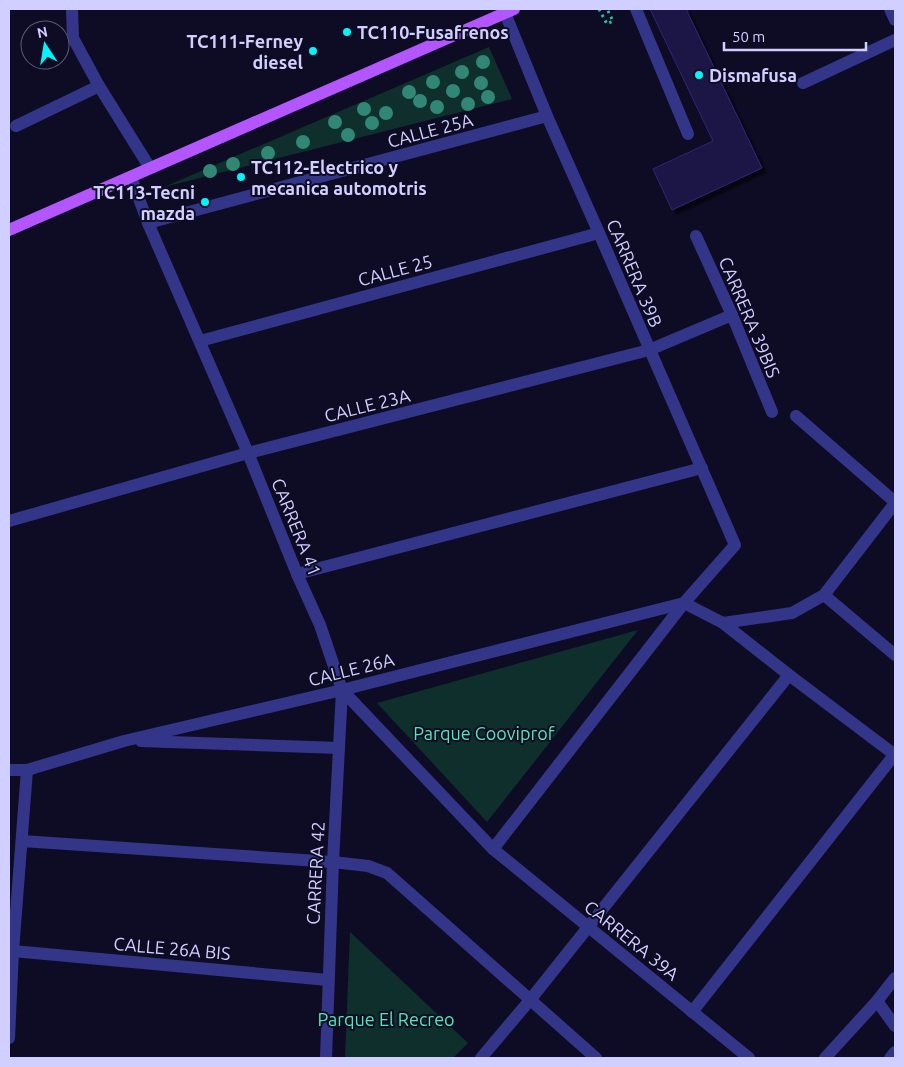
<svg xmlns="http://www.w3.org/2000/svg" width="904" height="1067" font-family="Ubuntu,sans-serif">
<defs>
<filter id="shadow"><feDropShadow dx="4.5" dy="4.5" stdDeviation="1" flood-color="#0009"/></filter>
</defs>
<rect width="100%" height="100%" fill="#0e0c24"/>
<!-- green -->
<g fill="#0e2f2b">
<polygon points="489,47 512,99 164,187"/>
<polygon points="638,630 487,822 377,703"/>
<polygon points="350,932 468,1043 453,1058 345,1058"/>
</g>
<!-- building -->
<polygon fill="#1c1647" stroke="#2f2675" filter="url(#shadow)" points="650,9 686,9 762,168 672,210 653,169 713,141"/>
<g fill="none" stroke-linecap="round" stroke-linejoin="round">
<!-- path -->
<polyline stroke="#23bfaa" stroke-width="3" stroke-dasharray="2.5 4" stroke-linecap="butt" points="599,9 607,24 613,21 607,9"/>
<!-- minor -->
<g stroke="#333688" stroke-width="12">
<polyline points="72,9 73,38 99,86 150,168"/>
<polyline points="636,9 688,134"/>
<polyline points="890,9 895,20"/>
<polyline points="803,83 895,40"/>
<polyline points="16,126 99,86"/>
<polyline points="131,177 148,223 248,453 297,574 320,625 342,690 493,849 749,1058"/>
<polyline points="148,223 547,116"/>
<polyline points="696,236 732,315 772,412"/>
<polyline points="200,341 599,233"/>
<polyline points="796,416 895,502"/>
<polyline points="9,521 248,453 649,350 732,315"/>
<polyline points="297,574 702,468"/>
<polyline points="824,595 895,655"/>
<polyline points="723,623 792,613 824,595 895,503"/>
<polyline points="141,741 339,748"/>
<polyline points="9,770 27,770 124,741 342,690 684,603 723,623 789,675 895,755"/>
<polyline points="22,841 333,862 368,866 387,873 596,1058"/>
<polyline points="493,849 684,603 735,545 599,233 547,116 505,13"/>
<polyline points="13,951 328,980"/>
<polyline points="877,1001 895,1026"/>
<polyline points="692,1012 895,754"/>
<polyline points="9,1038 13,951 27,770"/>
<polyline points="326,1058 333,862 342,690"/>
<polyline points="481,1058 530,1000 789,675"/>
<polyline points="825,1058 877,1001 895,978"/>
<polyline points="890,1058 895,1052"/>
</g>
<!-- major -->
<polyline stroke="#b356ff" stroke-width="12" points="9,230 514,9"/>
</g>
<!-- trees -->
<g fill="#328675">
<circle cx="483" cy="62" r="7"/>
<circle cx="462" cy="72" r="7"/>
<circle cx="433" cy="82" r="7"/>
<circle cx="481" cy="83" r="7"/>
<circle cx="453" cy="91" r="7"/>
<circle cx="409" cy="92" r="7"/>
<circle cx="488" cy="97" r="7"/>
<circle cx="420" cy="101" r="7"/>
<circle cx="468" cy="104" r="7"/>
<circle cx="437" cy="107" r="7"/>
<circle cx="364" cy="109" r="7"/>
<circle cx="386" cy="113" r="7"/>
<circle cx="335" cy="122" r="7"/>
<circle cx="372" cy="123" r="7"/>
<circle cx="348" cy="135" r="7"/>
<circle cx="303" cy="142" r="7"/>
<circle cx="268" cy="153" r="7"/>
<circle cx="233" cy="164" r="7"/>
<circle cx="210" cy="171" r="7"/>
</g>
<!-- markers -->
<g fill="#00f5fa" stroke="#0e0c24" stroke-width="2">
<circle cx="347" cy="32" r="5"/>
<circle cx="313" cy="51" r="5"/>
<circle cx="699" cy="75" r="5"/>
<circle cx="241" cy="177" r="5"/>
<circle cx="205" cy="202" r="5"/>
</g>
<g text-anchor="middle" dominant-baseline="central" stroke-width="4" stroke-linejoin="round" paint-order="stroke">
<!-- poi labels -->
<g font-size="18" font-weight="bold" fill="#d1cfff" stroke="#0e0c24" text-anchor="start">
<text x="357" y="32">TC110-Fusafrenos</text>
<text x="303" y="41" text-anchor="end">TC111-Ferney<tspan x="303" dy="21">diesel</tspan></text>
<text x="709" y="75">Dismafusa</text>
<text x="251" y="167">TC112-Electrico y<tspan x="251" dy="21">mecanica automotris</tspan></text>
<text x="195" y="192" text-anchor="end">TC113-Tecni<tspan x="195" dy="21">mazda</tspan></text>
</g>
<!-- street labels -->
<g font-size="18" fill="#d1cfff" stroke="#0e0c24">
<text transform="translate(430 130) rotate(-15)">CALLE 25A</text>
<text transform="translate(395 270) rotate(-15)">CALLE 25</text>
<text transform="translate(635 273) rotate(67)">CARRERA 39B</text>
<text transform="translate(750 317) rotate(67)">CARRERA 39BIS</text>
<text transform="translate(367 405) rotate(-14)">CALLE 23A</text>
<text transform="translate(297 527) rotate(68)">CARRERA 41</text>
<text transform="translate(351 669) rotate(-14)">CALLE 26A</text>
<text transform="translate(315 873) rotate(-87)">CARRERA 42</text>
<text transform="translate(632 940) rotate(39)">CARRERA 39A</text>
<text transform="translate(172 948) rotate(5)">CALLE 26A BIS</text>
</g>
<!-- park labels -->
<g font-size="18" fill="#50eab7" stroke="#0e0c24">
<text x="484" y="733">Parque Cooviprof</text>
<text x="386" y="1019">Parque El Recreo</text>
</g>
</g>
<!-- border -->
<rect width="904" height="1067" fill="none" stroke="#d1cfff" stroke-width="20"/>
<!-- north arrow -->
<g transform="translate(45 45) rotate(348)"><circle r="24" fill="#0e0c24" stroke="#5c5a7c"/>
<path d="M0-4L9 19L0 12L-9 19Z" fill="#00f5fa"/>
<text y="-8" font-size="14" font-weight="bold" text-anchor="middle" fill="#d1cfff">N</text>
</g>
<!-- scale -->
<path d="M724 42v8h142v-8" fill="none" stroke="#d1cfff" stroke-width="2.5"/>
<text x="732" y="42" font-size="15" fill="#d1cfff" stroke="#0e0c24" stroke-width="4" paint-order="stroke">50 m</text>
</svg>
